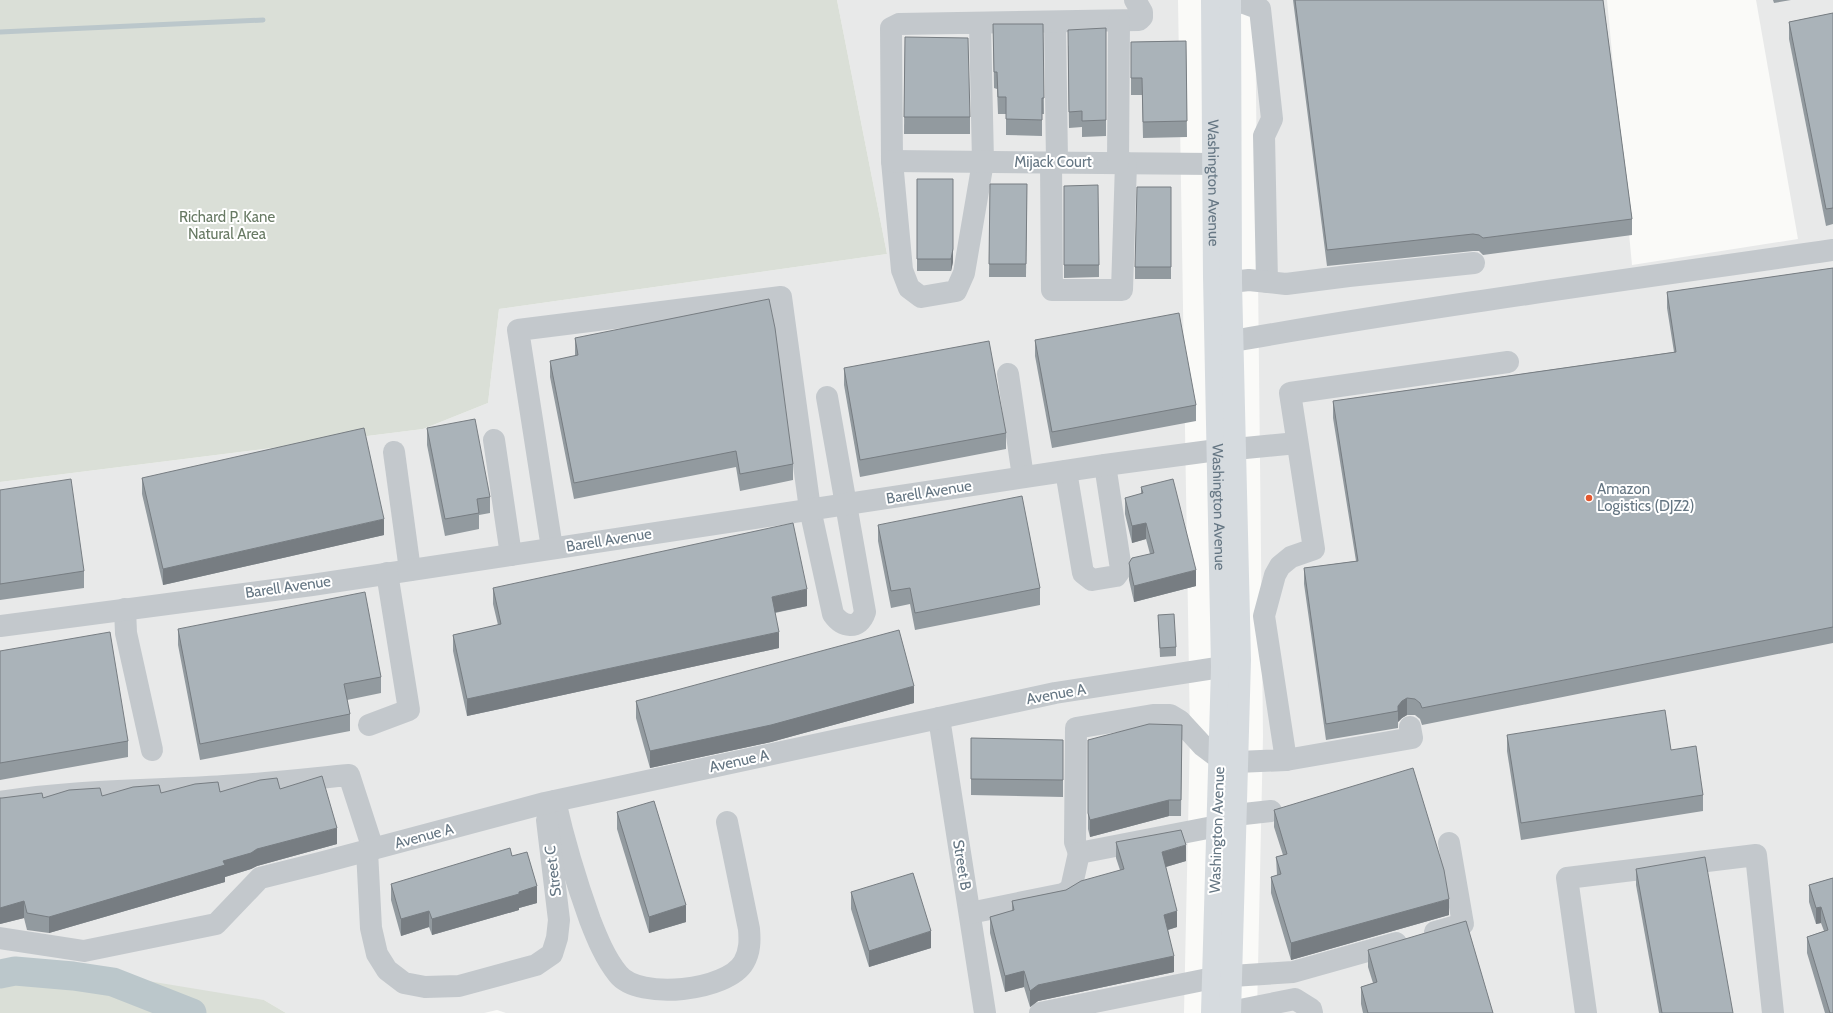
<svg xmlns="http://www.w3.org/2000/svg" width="1833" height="1013" font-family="Cabin,sans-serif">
<rect width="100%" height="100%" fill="#fafaf8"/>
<!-- built -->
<g fill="#e8e9e9">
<polygon points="837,0 1178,0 1190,735 1184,1013 506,1013 497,1010 484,1013 286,1013 264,1000 0,980 0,482 423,429 488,403 499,309 887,254"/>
<polygon points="1255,0 1607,0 1632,265 1798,239 1756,0 1833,0 1833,1013 1257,1013 1263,736"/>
</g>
<!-- green -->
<g fill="#dadfd7">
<polygon points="0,0 837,0 887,254 499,309 488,403 423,429 0,482"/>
<polygon points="81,970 264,1000 286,1013 0,1013 0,974 15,971 47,974"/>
</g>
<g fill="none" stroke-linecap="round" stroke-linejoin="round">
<!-- stream -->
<polyline stroke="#bbc7cb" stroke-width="5" points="0,32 263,20"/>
<!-- river -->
<polyline stroke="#bbc7cb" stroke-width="29" points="0,974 15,971 73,976 113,982 192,1013"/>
<!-- minor -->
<g stroke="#c3c8cc" stroke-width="22">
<polyline points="1230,2 1244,3 1260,9 1272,119 1264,136 1267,282"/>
<polyline points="1055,22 1057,162"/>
<path d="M980,23L983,162L964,273L956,291L921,297L909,288L902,270L892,161L891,28L899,24C979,23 1059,22 1139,20L1142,17V12L1135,0"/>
<polyline points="892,161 1214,164"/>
<polyline points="1051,162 1052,290 1122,290 1126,163"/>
<polyline points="1118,163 1119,21"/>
<polyline points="1231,282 1249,280 1286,284 1349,276 1474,263"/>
<path d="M1233,341C1432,306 1633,279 1833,250"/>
<polyline points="1008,374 1023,477"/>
<polyline points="494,440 511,555"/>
<polyline points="1235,449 1297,443"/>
<polyline points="394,452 410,570"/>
<polyline points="1066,471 1083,573 1092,580 1116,576 1121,569 1105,465"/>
<path d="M552,548L518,330L781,297L810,509L833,614C842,627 859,631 865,612L827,397"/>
<polyline points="125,609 126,633 152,750"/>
<polyline points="0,626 312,585 1105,465 1217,450"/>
<polyline points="939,718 985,1013"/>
<polyline points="369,725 409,710 387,573"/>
<polyline points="1286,760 1412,738 1410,727"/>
<polyline points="1237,762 1286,760 1264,616 1275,575 1280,566 1291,557 1314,549 1290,393 1508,362"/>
<path d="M555,801C564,841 576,881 590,920C597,938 605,958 618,974C639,1001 728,991 744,962C750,951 750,941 749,929L727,822"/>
<path d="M0,802C74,790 149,791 224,786C266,784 307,779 349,775L373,849"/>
<polyline points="1235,815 1271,811"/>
<polyline points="1218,826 1079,853 1075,842 1076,728 1153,715 1170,715 1180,721 1203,746 1219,758"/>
<polyline points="367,851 371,928 377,954 387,970 404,983 425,987 459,986 536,965 552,954 557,938 559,920 547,820"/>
<polyline points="970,913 1063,894 1071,889 1079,853"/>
<polyline points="1435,932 1463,924 1449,843"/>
<polyline points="0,938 84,951 216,924 260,878 320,863 545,803 1055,693 1222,667"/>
<polyline points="1232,976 1293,972 1396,943"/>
<polyline points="1230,1012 1295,999 1311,1009 1312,1013"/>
<polyline points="1040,1013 1213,978"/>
<polyline points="1586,1013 1567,878 1756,855 1773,1013"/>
</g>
<!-- major -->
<g stroke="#d6dbdf" stroke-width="22">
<path id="s1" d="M1212,0L1214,277L1222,667L1212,1013"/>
<polyline points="1230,0 1231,282 1240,660 1230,1013"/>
</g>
</g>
<!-- wall -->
<g fill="#929a9f">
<polygon points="1293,0 1603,0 1632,219 1632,235 1483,255 1479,251 1473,251 1327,266"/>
<polygon points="1773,0 1791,0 1774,3"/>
<polygon points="1833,13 1833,224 1826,226 1789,39 1789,22"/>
<polygon points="993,24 1043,24 1044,114 1042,114 1042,136 1006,135 1006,114 998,114 997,89 994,88"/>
<polygon points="1106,28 1106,136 1082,137 1082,127 1069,128 1068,46"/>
<polygon points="905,37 970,117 970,134 904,134"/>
<polygon points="1186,41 1187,137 1143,138 1142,95 1131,95 1131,42"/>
<polygon points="917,179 953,262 951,271 917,271"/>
<polygon points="990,184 1027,184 1026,277 989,277"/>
<polygon points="1064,186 1099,265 1099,277 1064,278"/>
<polygon points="1171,187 1171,279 1135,279 1135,267"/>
<polygon points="1833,268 1833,643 1422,725 1420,719 1415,715 1407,715 1402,718 1398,722 1398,728 1326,740 1304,584 1304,568 1356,561 1333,418 1333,401 1674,352 1667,308 1667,292"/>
<polygon points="575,338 793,464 793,480 740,491 736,467 574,499 550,377 550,361 575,356"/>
<polygon points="1035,340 1196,405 1196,421 1052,448 1035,356"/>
<polygon points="844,368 1006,433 1006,449 860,477 844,385"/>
<polygon points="427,428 490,497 490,513 479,515 479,529 445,536 427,445"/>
<polygon points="142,478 384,535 163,585 142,494"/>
<polygon points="1141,487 1196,586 1134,602 1129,580 1129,563 1150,554 1146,539 1132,543 1125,514 1125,498 1141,494"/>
<polygon points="0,490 84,571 84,588 0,600"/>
<polygon points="878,525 1040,588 1040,605 915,630 910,604 891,608 878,541"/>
<polygon points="493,588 807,606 775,613 779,648 467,716 453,651 453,635 498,625 493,604"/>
<polygon points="1158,615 1176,647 1176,656 1160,657"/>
<polygon points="178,629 381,677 381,693 347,700 350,714 350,731 200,760 178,645"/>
<polygon points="0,651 128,741 128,757 0,780"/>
<polygon points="636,701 914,703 771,742 650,768 636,718"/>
<polygon points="1182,725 1181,816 1169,816 1090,837 1088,829 1088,740"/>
<polygon points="1507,735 1671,750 1703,795 1703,811 1521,840 1507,751"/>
<polygon points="1063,740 1063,797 971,795 971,779"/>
<polygon points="280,789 337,844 257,866 251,869 225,877 225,882 49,933 27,930 24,918 0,924 0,798 43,798"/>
<polygon points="1274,810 1449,915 1291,960 1271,893 1271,877 1277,875 1276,857 1283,855 1274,827"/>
<polygon points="617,812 686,922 649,933 617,829"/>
<polygon points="1116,842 1186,861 1166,867 1177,927 1168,930 1174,972 1038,1001 1030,1007 1024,987 1005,992 990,933 990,917 1012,911 1012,901 1066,890 1120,870 1116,858"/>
<polygon points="512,856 537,903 519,908 519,910 432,935 429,927 401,936 391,900 391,884"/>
<polygon points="1636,869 1733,1013 1659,1013 1636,885"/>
<polygon points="1833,878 1833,1013 1825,1013 1807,953 1807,937 1824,931 1821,923 1816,924 1809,902 1809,885"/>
<polygon points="851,892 931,948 869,967 851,909"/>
<polygon points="1368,950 1493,1013 1363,1013 1361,1004 1361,987 1373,983 1368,967"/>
</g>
<!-- shaded-wall -->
<g fill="#777d82">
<polygon points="953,179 953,262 951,271 951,259"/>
<polygon points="384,519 384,535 163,585 163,569"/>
<polygon points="1146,523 1146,539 1132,543 1132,526"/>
<polygon points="1196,570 1196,586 1134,602 1134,586"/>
<polygon points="807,589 807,606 772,613 772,597"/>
<polygon points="779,632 779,648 467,716 467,699"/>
<polygon points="914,686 914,703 771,742 650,768 650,751"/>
<polygon points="1407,698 1407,715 1402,718 1398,722 1398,728 1398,706 1402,701"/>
<polygon points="1169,800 1169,816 1090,837 1090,820"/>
<polygon points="337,828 337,844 257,866 251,869 225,877 225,882 49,933 49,917 223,861 257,849"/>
<polygon points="1186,845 1186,861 1162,868 1162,852"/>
<polygon points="537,886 537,903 519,908 519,910 432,935 432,919"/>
<polygon points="1449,899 1449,915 1291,960 1291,943"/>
<polygon points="24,901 24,918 0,924 0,908"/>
<polygon points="686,905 686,922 649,933 649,917"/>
<polygon points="1821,907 1821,923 1816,924 1816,908"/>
<polygon points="429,911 429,927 401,936 401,919"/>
<polygon points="1177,911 1177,927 1164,931 1164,915"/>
<polygon points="931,931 931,948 869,967 869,951"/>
<polygon points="1174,956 1174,972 1038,1001 1030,1007 1030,991 1038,985"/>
<polygon points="1024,971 1024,987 1005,992 1005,976"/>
</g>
<!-- building -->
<g fill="#aab3b9" stroke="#777d82">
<polygon points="1295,0 1603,0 1632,219 1483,238 1479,235 1473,234 1327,250"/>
<polygon points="1833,13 1833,208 1826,209 1789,22"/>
<polygon points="993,24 1043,24 1044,98 1042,98 1042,120 1006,119 1006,97 998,97 997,72 994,72"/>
<polygon points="1106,28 1106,120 1082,121 1082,111 1069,112 1068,30"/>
<polygon points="905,37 968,38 970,117 904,117"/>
<polygon points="1186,41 1187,121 1143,122 1142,78 1131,78 1131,42"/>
<polygon points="917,179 953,179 953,249 951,259 917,259"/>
<polygon points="990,184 1027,184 1026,264 989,264"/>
<polygon points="1098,185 1099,265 1064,265 1064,186"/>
<polygon points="1137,187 1171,187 1171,267 1135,267"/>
<polygon points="1833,268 1833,627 1422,708 1420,703 1415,699 1407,698 1402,701 1398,706 1398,711 1326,724 1304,568 1358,561 1333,401 1676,352 1667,292"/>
<polygon points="769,299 775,328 793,464 740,474 736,451 574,483 550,361 578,355 575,338"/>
<polygon points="1179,313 1196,405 1052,432 1035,340"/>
<polygon points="989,341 1006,433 860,460 844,368"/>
<polygon points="475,419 490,497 477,499 479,513 445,519 427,428"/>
<polygon points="364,428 384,519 163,569 142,478"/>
<polygon points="71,479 84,571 0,584 0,490"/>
<polygon points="1173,479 1196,570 1134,586 1129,563 1132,558 1154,553 1146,523 1132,526 1125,498 1143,493 1141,487"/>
<polygon points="1022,496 1040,588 915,613 910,588 891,591 878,525"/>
<polygon points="793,523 807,589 772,597 779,632 467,699 453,635 501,624 493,588"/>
<polygon points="365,592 381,677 344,684 350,714 200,744 178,629"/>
<polygon points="1174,614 1176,647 1160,648 1158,615"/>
<polygon points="899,630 914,686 771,725 650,751 636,701"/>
<polygon points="110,632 128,741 0,763 0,651"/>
<polygon points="1665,710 1671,750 1696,746 1703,795 1521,823 1507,735"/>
<polygon points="1149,724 1182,725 1181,800 1169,800 1090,820 1088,813 1088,740"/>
<polygon points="971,738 1063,740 1063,780 971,779"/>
<polygon points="1413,768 1444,870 1449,899 1291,943 1271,877 1281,874 1276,857 1287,854 1274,810"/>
<polygon points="322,776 337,828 257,849 251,853 223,861 225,865 49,917 27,913 24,901 0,908 0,798 2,798 42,793 43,798 69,790 100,788 102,796 133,787 159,785 161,793 195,784 218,782 220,792 260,780 277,778 280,789"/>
<polygon points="654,801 686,905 649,917 617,812"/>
<polygon points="1181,830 1186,845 1162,852 1177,911 1164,915 1174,956 1038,985 1030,991 1024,971 1005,976 990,917 1014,910 1012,901 1066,890 1081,881 1124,869 1116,842"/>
<polygon points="510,848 512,856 527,852 537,886 519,892 519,894 432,919 429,911 401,919 391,884"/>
<polygon points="1705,857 1733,1013 1662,1013 1636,869"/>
<polygon points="913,873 931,931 869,951 851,892"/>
<polygon points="1833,878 1833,1013 1830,1013 1807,937 1828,930 1821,907 1816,908 1809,885"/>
<polygon points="1466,921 1493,1013 1368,1013 1361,987 1377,982 1368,950"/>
</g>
<!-- markers -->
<circle fill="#e4572e" stroke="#fff" stroke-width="1.5" cx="1589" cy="498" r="4"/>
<g text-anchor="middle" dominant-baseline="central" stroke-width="4" stroke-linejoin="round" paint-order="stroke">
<!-- street labels -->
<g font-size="15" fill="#657683" stroke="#fff">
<text x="1053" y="162">Mijack Court</text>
<text stroke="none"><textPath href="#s1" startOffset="183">Washington Avenue</textPath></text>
<text transform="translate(929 492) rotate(-9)">Barell Avenue</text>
<text stroke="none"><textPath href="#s1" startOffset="507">Washington Avenue</textPath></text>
<text transform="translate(609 540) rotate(-9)">Barell Avenue</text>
<text transform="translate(288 587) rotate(-8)">Barell Avenue</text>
<text transform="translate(1056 694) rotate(-10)">Avenue A</text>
<text transform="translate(739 761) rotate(-12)">Avenue A</text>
<text transform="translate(1217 830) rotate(-88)">Washington Avenue</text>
<text transform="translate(424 836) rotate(-15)">Avenue A</text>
<text transform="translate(962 865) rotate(81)">Street B</text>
<text transform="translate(553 871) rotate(-97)">Street C</text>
</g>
<!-- park labels -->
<g font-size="15" fill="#687a64" stroke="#fff">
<text x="227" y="217">Richard P. Kane<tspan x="227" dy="17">Natural Area</tspan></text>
</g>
<!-- poi labels -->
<g font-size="15" fill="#657683" stroke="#fff" text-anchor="start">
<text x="1597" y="489">Amazon<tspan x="1597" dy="17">Logistics (DJZ2)</tspan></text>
</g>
</g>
</svg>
